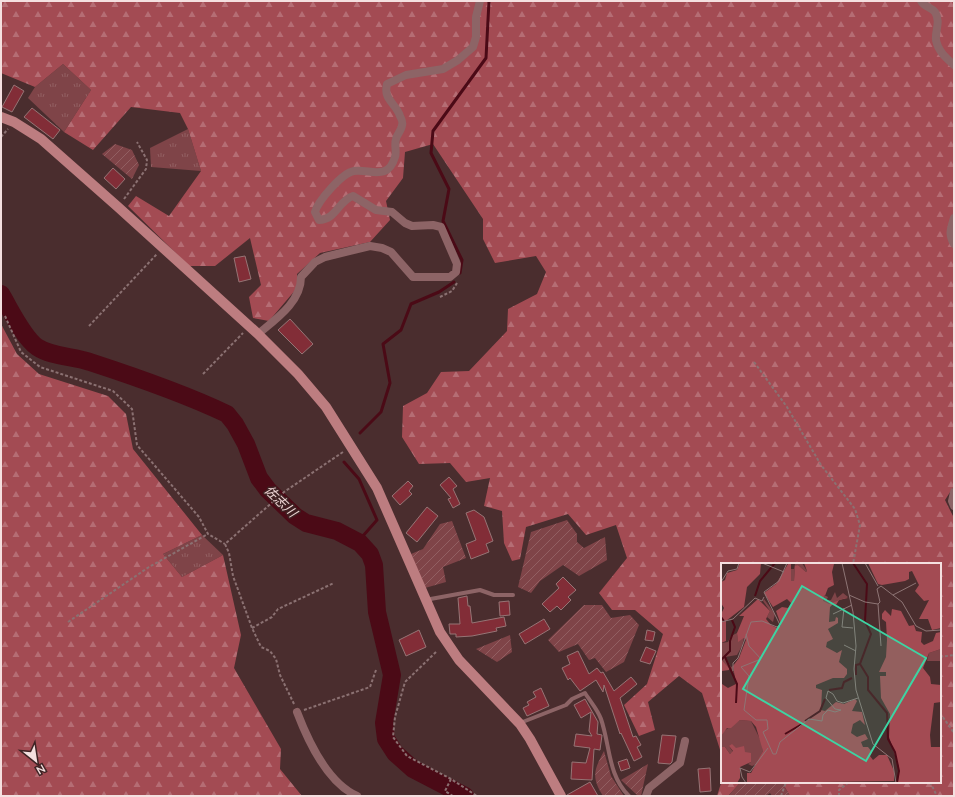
<svg xmlns="http://www.w3.org/2000/svg" width="955" height="797" font-family="Mulish,'Noto Sans JP',sans-serif">
<defs>
<pattern id="grass-tufts" width="24" height="20" patternUnits="userSpaceOnUse"><rect width="24" height="20" fill="#7f4448"/><path d="M3 7l-1-3M5 7V3M7 7l1-3M15 17l-1-3M17 17v-4M19 17l1-3" fill="none" stroke="#925f62"/></pattern>
<pattern id="forest-firs" width="22" height="20" patternUnits="userSpaceOnUse"><rect width="22" height="20" fill="#a34b53"/><path d="M5 1l3.5 6h-7zM16 11l3.5 6h-7z" fill="#b56d74"/></pattern>
<pattern id="garden-furrows" width="10" height="10" patternUnits="userSpaceOnUse"><rect width="10" height="10" fill="#7f4448"/><path d="M-1 1l2-2M0 10L10 0M9 11l2-2" fill="none" stroke="#925f62"/></pattern>
</defs>
<rect width="100%" height="100%" fill="#4a2d2e"/>
<!-- grass -->
<g fill="url(#grass-tufts)">
<polygon points="63,64 91,90 64,132 28,98 35,87"/>
<polygon points="188,129 201,171 151,167 150,148"/>
<polygon points="202,535 223,555 182,577 163,554"/>
</g>
<!-- forest -->
<g fill="url(#forest-firs)">
<polygon points="1,1 954,1 954,486 945,500 954,518 954,796 790,796 783,784 740,783 728,796 717,796 722,780 722,782 940,782 940,564 722,564 722,756 702,693 679,676 648,702 655,730 639,736 624,705 647,684 663,634 635,610 612,610 599,593 627,558 616,525 586,535 568,514 526,527 520,559 512,561 504,543 502,511 484,506 490,478 466,482 450,463 419,464 402,437 403,406 427,393 441,372 469,371 507,331 508,309 537,294 546,272 536,256 495,263 483,239 483,219 433,144 405,152 403,178 386,201 390,220 370,242 320,253 297,274 297,288 269,321 253,318 249,297 261,285 250,238 215,266 189,266 128,206 136,196 169,216 201,171 188,129 180,113 131,107 93,150 64,132 91,90 63,64 35,87 1,73"/>
<polygon points="1,324 17,354 39,374 108,396 126,414 133,449 202,535 163,554 182,577 223,555 241,635 234,668 281,749 280,769 302,796 1,796"/>
</g>
<!-- garden -->
<g fill="url(#garden-furrows)">
<polygon points="115,144 132,150 139,165 132,179 102,154"/>
<polygon points="567,520 577,534 577,542 584,548 605,537 607,560 579,576 563,565 540,581 531,593 518,587 531,532"/>
<polygon points="452,521 466,558 443,567 446,582 425,588 411,554 423,549 440,524"/>
<polygon points="584,605 602,605 611,618 630,615 639,625 624,662 606,672 595,658 589,660 578,644 559,652 548,640"/>
<polygon points="510,635 512,652 497,662 476,649"/>
<path d="M604,751L611,776L624,796H603C591,777 594,770 604,751Z"/>
<polygon points="648,764 641,796 638,796 621,780"/>
<polygon points="740,783 783,784 790,796 772,796 770,793 766,796 728,796"/>
</g>
<g fill="none" stroke-linecap="round" stroke-linejoin="round">
<!-- stream -->
<g stroke="#4b0a16" stroke-width="3">
<polyline points="460,273 462,260 443,221 449,189 431,153 433,131 486,58 489,1"/>
<polyline points="360,433 381,412 390,383 383,344 401,330 411,304 439,292 454,282"/>
<polyline points="344,462 359,479 377,520 362,537 360,543"/>
</g>
<!-- river -->
<path stroke="#4b0a16" stroke-width="18" d="M1,294C10,309 23,337 37,347C52,357 73,356 90,362C136,377 183,393 227,414L235,424L246,444L259,478L268,490L295,516L306,523L337,531L360,543L370,554L374,565L377,612L392,675L384,723L386,739L395,753L413,769L465,796"/>
</g>
<!-- building -->
<g fill="#822d37" stroke="#967475">
<polygon points="14,85 24,91 12,112 2,107"/>
<polygon points="32,108 60,130 53,139 24,117"/>
<polygon points="113,168 125,179 116,189 104,178"/>
<polygon points="245,256 251,279 239,282 234,258"/>
<polygon points="290,319 313,344 302,354 278,330"/>
<polygon points="449,477 457,486 453,489 460,504 453,508 448,499 451,498 440,485"/>
<polygon points="408,481 413,486 409,491 412,494 400,505 392,496"/>
<polygon points="427,507 438,516 417,542 406,533"/>
<polygon points="474,510 484,517 493,541 486,544 489,552 471,559 466,544 476,540 466,513"/>
<polygon points="563,577 576,590 568,597 571,600 561,610 557,606 550,612 542,604 559,588 556,584"/>
<polygon points="467,596 468,606 470,606 472,623 504,617 506,626 496,628 497,631 472,636 456,637 456,634 450,634 449,624 460,624 458,598"/>
<polygon points="509,601 510,615 500,616 499,602"/>
<polygon points="544,619 550,629 525,644 519,634"/>
<polygon points="419,630 426,647 406,656 399,640"/>
<polygon points="647,630 655,632 653,641 645,640"/>
<polygon points="646,647 656,651 650,664 640,661"/>
<polygon points="578,651 589,674 597,668 601,673 603,672 614,691 631,677 637,684 620,698 633,737 636,736 641,745 637,747 642,757 634,761 621,733 620,734 604,685 603,692 596,680 580,691 570,678 568,680 562,668 570,664 567,656"/>
<polygon points="541,688 549,706 527,716 523,708 529,705 527,702 536,697 533,692"/>
<polygon points="585,699 598,722 597,734 602,735 600,750 594,749 592,780 571,779 572,762 586,763 590,748 574,746 576,734 592,736 589,731 591,712 581,718 574,705"/>
<polygon points="662,735 676,736 672,762 670,764 658,763"/>
<polygon points="627,759 630,768 621,771 618,762"/>
<polygon points="710,768 711,791 700,792 698,769"/>
<polygon points="590,782 598,796 567,796 567,795"/>
</g>
<g fill="none" stroke-linecap="round" stroke-linejoin="round">
<!-- path -->
<g stroke="#8b7172" stroke-width="2" stroke-dasharray="3 2" stroke-linecap="butt">
<polyline points="1,137 8,129"/>
<polyline points="124,199 146,169 147,160 137,142"/>
<polyline points="440,297 452,291 457,283"/>
<polyline points="5,316 21,352 40,367 113,391 132,409 137,445 199,517 208,534 225,544"/>
<polyline points="89,326 157,254"/>
<polyline points="754,362 787,407 821,465 855,509 860,525 853,564"/>
<polyline points="203,374 243,333"/>
<polyline points="68,622 149,567 208,534"/>
<polyline points="252,628 272,617 278,609 334,583"/>
<polyline points="436,652 405,682 395,717 393,737 407,756 451,779 477,796"/>
<polyline points="940,657 954,655"/>
<polyline points="294,704 280,675 276,659 270,651 261,647 252,628 233,576 229,553 225,544 284,492 343,452"/>
<polyline points="304,710 370,687 376,670"/>
<polyline points="940,713 954,733"/>
<polyline points="451,779 445,791 453,796"/>
<polyline points="930,782 937,796"/>
<polyline points="781,796 786,782"/>
<polyline points="839,796 839,790 849,782"/>
</g>
<!-- lane -->
<g stroke="#8d6466" stroke-width="4">
<polyline points="425,600 480,590 494,595 513,595"/>
<path d="M520,723L566,705L572,699L585,693C590,701 598,710 601,719C610,745 608,776 629,796"/>
</g>
<!-- street -->
<g stroke="#8d6466" stroke-width="8">
<path d="M921,1C924,7 931,7 935,12C941,22 935,30 936,40C938,51 946,58 954,65"/>
<path d="M954,218C951,228 948,234 954,244"/>
<path d="M258,334C276,319 301,302 301,277L315,262L325,257L370,246L382,248L391,252L413,277H450L456,272L457,264L441,227L433,225L412,226L405,223L392,212L376,210L353,196C338,201 336,220 319,220L315,212C318,201 342,173 354,171C371,169 388,181 395,157C397,152 394,145 396,139C397,134 402,130 402,125C403,123 401,118 400,116C396,103 383,100 387,84L406,75L443,69L458,60L473,47L476,37V17L480,1"/>
<polyline points="954,492 952,501 954,506"/>
<path d="M297,712C308,741 328,783 357,796"/>
<polyline points="646,796 649,788 680,763 685,741"/>
</g>
<!-- secondary -->
<polyline stroke="#bd7d80" stroke-width="10" points="1,117 14,122 41,139 118,207 258,334 298,374 326,407 377,488 440,632 459,660 520,724 530,739 561,796"/>
</g>
<g text-anchor="middle" dominant-baseline="central" stroke-width="3" stroke-linejoin="round" paint-order="stroke">
<!-- water labels -->
<g font-size="13" font-style="italic" fill="#f1d7d7" stroke="#3f2324">
<text transform="translate(281 501) rotate(44)">佐志川</text>
</g>
</g>
<!-- overview -->
<g transform="translate(721 563)">
<rect width="220" height="220" fill="#4a2d2e"/>
<path d="M74,1L81,0L86,8L85,9L77,2L74,4L73,18H70V6H73ZM43,36L54,51L52,59L46,54L49,48L42,38ZM16,70L17,78L23,75L21,83L16,92L4,94L10,104L12,103L13,117V111L0,96V80L7,79L10,73ZM220,86L219,98H206L208,90ZM19,157L30,158L41,180L42,188L36,201L31,203L27,201L30,199L24,190L8,183L12,189L9,191L4,184H0V170Z" fill="#7f4448"/>
<path d="M19,0H40L39,11L26,24L23,44L5,58V78L0,80V51L3,45L0,40V19L4,17L6,10L16,7ZM83,0L113,1L111,9L113,22L107,25L102,38L118,37L122,33L127,35L118,37L115,42L112,41L109,44L108,59L114,58L115,54L117,55V60L107,66L112,76L106,79L105,84L116,90L121,87L118,99L126,106V111L123,115H112L95,122V125L101,127L100,147L104,148L115,139L123,141L134,136L136,138L131,148L141,149L144,162L139,157L132,161L130,170L136,174L144,171L147,176L140,179L142,184H147L151,189L149,193L152,197L158,192H166L173,208V218L26,220V210H30L42,188L35,164L30,158L19,157L10,165H6L0,173V96L8,105V107L1,108V121L7,125L15,121L12,103L18,95L25,77L23,75L17,79L16,70L23,53H18L37,36L49,48L45,56L50,62L56,65L60,62L55,48L61,44L67,45L70,40L66,36L52,44L43,30L55,21L67,1H70V18H73L74,3L77,2L85,9L86,8ZM147,0H220V65L211,67L207,56H198L208,37L203,38L194,28L198,22L191,8L188,9V16L184,18L161,22L157,21ZM171,46L180,48L188,63L193,62L195,68L201,69L200,79L203,82L212,78L215,70L220,69V86L208,90L202,105L209,114L210,121L220,122V139L213,140L209,172L210,184H220V220H177L178,204L168,174L169,151L160,135L159,113H165V109H158L165,94L166,77L165,59L161,56V51L164,47L170,53ZM11,181L15,185L23,183L24,189L30,190V199L19,204V215L16,220H0V184H4L9,191L12,188L8,183Z" fill="#a34b53"/>
<path d="M114,29L116,35L122,30L127,34L108,41L102,38L103,32L107,34L105,38L110,37Z" fill="#7f4448"/>
<path fill="none" stroke="#4b0a16" stroke-width="2" d="M132,0L146,21L144,58L150,71L139,101L147,114V127L166,150L167,176L174,189L178,208L176,219M34,33L39,18L54,0M0,41V54L3,58M4,94L16,121L15,140M0,97L9,88V78L14,64L11,57M135,112V102L139,101M108,127L121,125L123,119L131,115M84,158L99,148L104,136M64,171L81,161"/>
<path fill="none" stroke="#8e7575" stroke-width="1" d="M41,0L63,9M121,0L132,49L135,83L133,106L135,127L152,181L171,196L175,220M144,0L157,23M0,19L7,8L16,6L18,0M43,29L58,18L66,0M128,32L144,39L157,41L159,39L156,26L160,23L181,39L195,63L205,68L220,67M172,32L195,20M157,41L160,83M123,45L121,64L132,65M112,51L131,42M0,59L12,56L34,35L41,38L43,34M25,71L28,83L40,96L20,104L28,113L23,147L35,157H46L47,166L42,169L52,191H55L59,179L88,156L101,158L102,152L107,147L114,149L120,147L114,146L105,135L107,128L112,131L116,138L122,140L137,135M123,82L135,88M12,108V100L17,95L30,59L41,58L56,64L59,62L43,29M25,220L21,214L19,205L29,209L47,185"/>
<path fill="#3dd4a3" fill-opacity="0.15" stroke="#3dd4a3" stroke-width="2" d="M81,23L205,95L145,198L22,126Z"/>
<rect width="220" height="220" fill="none" stroke="#f4e0e0" stroke-width="2"/>
</g>
<!-- border -->
<rect width="955" height="797" fill="none" stroke="#f4e0e0" stroke-width="4"/>
<!-- north arrow -->
<g transform="translate(36 761) rotate(150)" stroke="#3f2324" stroke-width="3" paint-order="stroke">
<path d="M0-3L7 15L0 10L-7 15Z" fill="#f4e0e0"/>
<text y="-6" font-size="11" font-weight="bold" text-anchor="middle" fill="#f4e0e0">N</text>
</g>
</svg>
